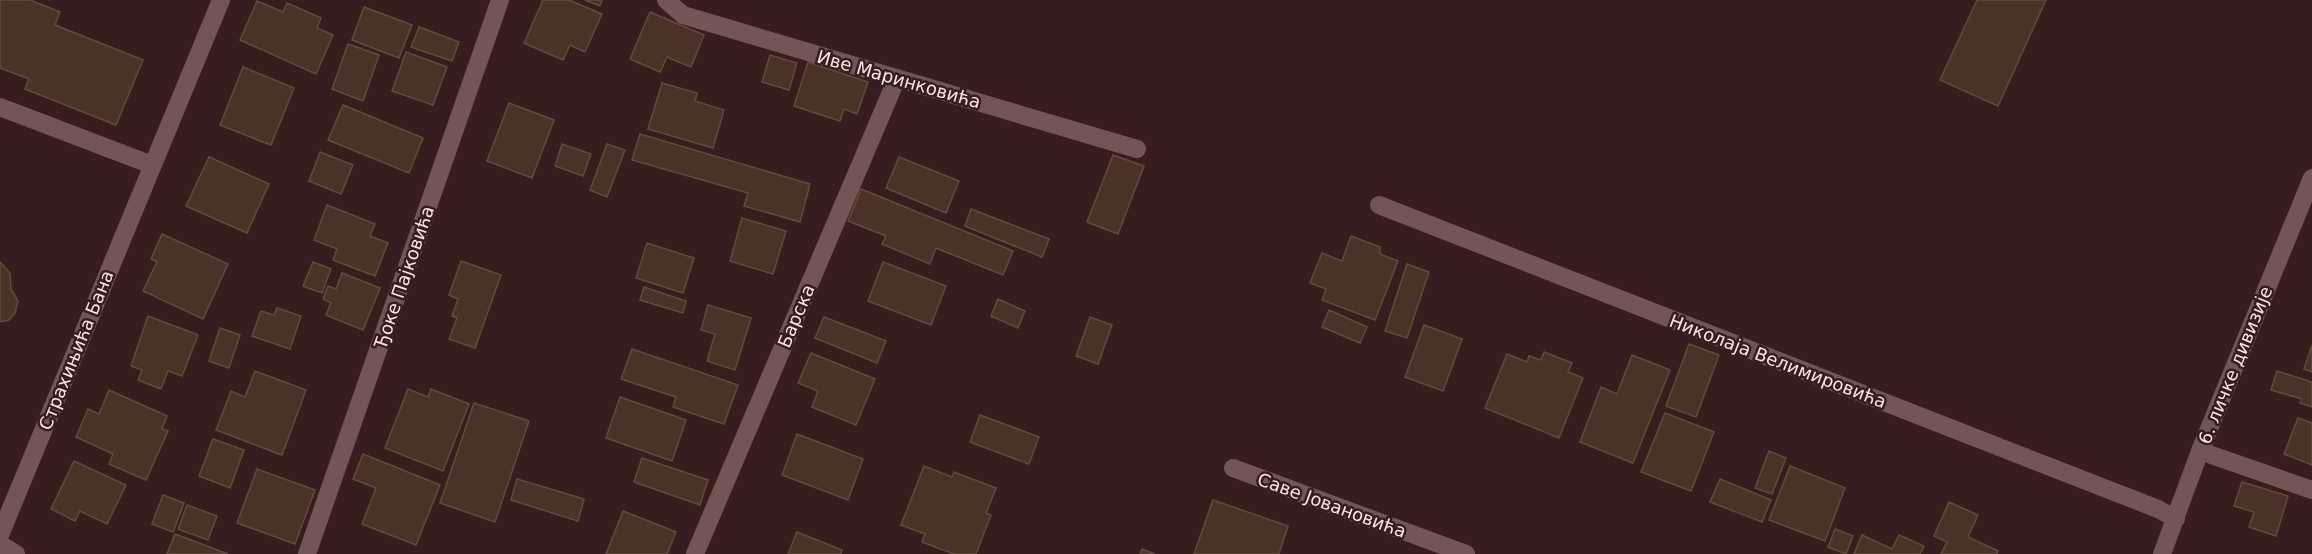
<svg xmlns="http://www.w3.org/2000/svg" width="2312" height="554" font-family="'DejaVu Sans',sans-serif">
<rect width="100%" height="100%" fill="#371d1e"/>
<!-- building -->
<g fill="#4a3226" stroke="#644a3d" stroke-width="1.5">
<polygon points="0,0 30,0 60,12 55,25 143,60 116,125 25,89 29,79 0,68"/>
<polygon points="543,0 569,0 602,14 585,52 570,45 563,60 524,43"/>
<polygon points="585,0 602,0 600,6"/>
<polygon points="1977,0 2046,0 1998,106 1940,80"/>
<polygon points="257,1 283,12 287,3 321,18 317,28 333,35 316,74 240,40"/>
<polygon points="364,7 412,25 399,58 352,40"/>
<polygon points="650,12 704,35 691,67 667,57 660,72 630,59"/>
<polygon points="419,27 459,42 452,61 411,47"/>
<polygon points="348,44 379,55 363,101 332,89"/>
<polygon points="406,52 447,67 433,105 392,91"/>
<polygon points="770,55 797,63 789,90 762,82"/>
<polygon points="808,62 868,82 857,114 844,109 840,121 794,106"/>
<polygon points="243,67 294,88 271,145 220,125"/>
<polygon points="662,83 697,93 695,101 724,110 713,148 648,129"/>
<polygon points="509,103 554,120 532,178 487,161"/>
<polygon points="343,105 423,138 409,173 328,140"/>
<polygon points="640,134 810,184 800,222 744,206 748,193 632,160"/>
<polygon points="562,144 591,154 583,176 555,166"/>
<polygon points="607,144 625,150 607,197 590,190"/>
<polygon points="320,152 353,165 341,194 309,181"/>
<polygon points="1113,155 1144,166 1118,234 1087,222"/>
<polygon points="209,157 269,184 247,233 186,206"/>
<polygon points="899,157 959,181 946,213 886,188"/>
<polygon points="861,189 1013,251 1003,275 936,248 930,264 882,244 886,236 848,221"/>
<polygon points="327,205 375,224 370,236 388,243 375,276 333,260 337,249 314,240"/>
<polygon points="971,209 1049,239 1042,257 965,226"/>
<polygon points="742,218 786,231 773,274 730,261"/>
<polygon points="162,234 228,264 203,319 143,291 157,262 151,259"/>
<polygon points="1351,236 1380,247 1380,254 1398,261 1375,320 1322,300 1326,289 1310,283 1322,253 1342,261"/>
<polygon points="647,243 694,258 683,293 636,278"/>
<polygon points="461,261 501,275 475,348 449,339 457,318 452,316 458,299 449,295"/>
<polygon points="0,262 10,273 11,289 18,301 15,313 9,320 0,322"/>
<polygon points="313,262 331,269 322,293 303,286"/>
<polygon points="883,262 946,286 931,325 868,301"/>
<polygon points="1407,264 1429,272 1407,338 1385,331"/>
<polygon points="342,273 380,288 363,330 326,315 331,303 323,299 328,286 336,289"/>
<polygon points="644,287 686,301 683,313 640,300"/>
<polygon points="998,299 1025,311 1018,328 991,316"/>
<polygon points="708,305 751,318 735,370 707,361 715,334 701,330"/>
<polygon points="277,308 301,316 290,349 252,336 261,311 274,315"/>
<polygon points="1329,310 1367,327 1360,343 1322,327"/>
<polygon points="148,316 198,335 182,376 168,371 161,389 138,380 142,370 131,366"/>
<polygon points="824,317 886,341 877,363 815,338"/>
<polygon points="1090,317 1112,325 1098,364 1076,356"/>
<polygon points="1424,325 1462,339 1443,391 1405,377"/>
<polygon points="220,328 240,335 229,368 209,361"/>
<polygon points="1689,344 1719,355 1696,417 1666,406"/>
<polygon points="2312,345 2312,372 2304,369"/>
<polygon points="632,349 738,385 724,424 673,407 676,397 621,379"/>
<polygon points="1544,352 1572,363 1568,372 1583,378 1559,438 1485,408 1507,354 1527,362 1529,356 1541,360"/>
<polygon points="811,353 875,379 856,425 812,407 818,391 798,383"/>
<polygon points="1632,355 1670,370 1633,463 1580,442 1601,387 1617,394"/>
<polygon points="255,371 306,390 282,455 216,430 231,391 245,397"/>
<polygon points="2277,371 2312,382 2312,407 2300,403 2302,399 2271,390"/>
<polygon points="408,389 428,397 431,389 469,404 443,471 385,448"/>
<polygon points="109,390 167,416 162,429 168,431 146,480 109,464 113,454 76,437 88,409 99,414"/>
<polygon points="620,397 686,420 672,461 606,438"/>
<polygon points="474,403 529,421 495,522 440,503"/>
<polygon points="1665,413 1714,432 1691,491 1641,472"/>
<polygon points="980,415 1039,437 1029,464 970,442"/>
<polygon points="2298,418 2312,423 2312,465 2284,454"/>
<polygon points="797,434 863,459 848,500 782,475"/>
<polygon points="213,439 244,450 230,488 199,476"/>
<polygon points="1769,451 1786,458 1772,494 1755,488"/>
<polygon points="363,454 440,485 416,545 362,524 376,488 353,479"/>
<polygon points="642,458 708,480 700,505 634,482"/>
<polygon points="74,461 126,485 107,524 80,511 75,521 51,509"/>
<polygon points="924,466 952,477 954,472 996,488 986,513 991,515 976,554 954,554 922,542 925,534 901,525"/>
<polygon points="1790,466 1845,488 1825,541 1769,520"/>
<polygon points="257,469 315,490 295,544 237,523"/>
<polygon points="517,479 584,499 578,521 511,500"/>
<polygon points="1720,479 1771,500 1762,522 1710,502"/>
<polygon points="2242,482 2288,496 2276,536 2249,527 2254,512 2234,506"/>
<polygon points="163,495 184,503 173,532 152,524"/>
<polygon points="1213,500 1288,526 1279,554 1194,554"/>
<polygon points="1949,502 1978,515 1968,537 1998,551 1997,554 1941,554 1947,542 1934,536"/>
<polygon points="187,505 217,516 208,540 178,529"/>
<polygon points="623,511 676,532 667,554 606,554"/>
<polygon points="1835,529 1853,536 1846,554 1828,547"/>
<polygon points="797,532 842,550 841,554 788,554"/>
<polygon points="175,534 228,554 167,554"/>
<polygon points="1862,535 1892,549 1899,535 1924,546 1920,554 1854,554"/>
<polygon points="1142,549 1155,554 1140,554"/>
</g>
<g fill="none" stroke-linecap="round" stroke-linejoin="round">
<!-- service -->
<polyline stroke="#735555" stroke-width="18" points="0,107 152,165"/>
<!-- minor -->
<g stroke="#735555" stroke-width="18">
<polyline points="666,0 683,15 1137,149"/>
<polyline points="1379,205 2158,509 2176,519"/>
<polyline points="2200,451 2312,490"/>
<polyline points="1233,468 1466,554"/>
<polyline points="0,535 221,0"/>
<polyline points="0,544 16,554"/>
<polyline points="307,554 500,0"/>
<polyline points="695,554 897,78"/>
<polyline points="2162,554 2200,451 2312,178"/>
</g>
</g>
<g text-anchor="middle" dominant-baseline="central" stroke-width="5" stroke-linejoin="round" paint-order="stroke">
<!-- street labels -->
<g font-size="18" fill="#f8e5e5" stroke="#371d1e">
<text transform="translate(899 79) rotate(16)">Иве Маринковића</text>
<text transform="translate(404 277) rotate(-71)">Ђоке Пајковића</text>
<text transform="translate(796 316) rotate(-67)">Барска</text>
<text transform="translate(76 350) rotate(-68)">Страхињића Бана</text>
<text transform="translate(1778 361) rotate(21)">Николаја Велимировића</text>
<text transform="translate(2235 365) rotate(-68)">6. личке дивизије</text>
<text transform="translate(1332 505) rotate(20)">Саве Јовановића</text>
</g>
</g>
</svg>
